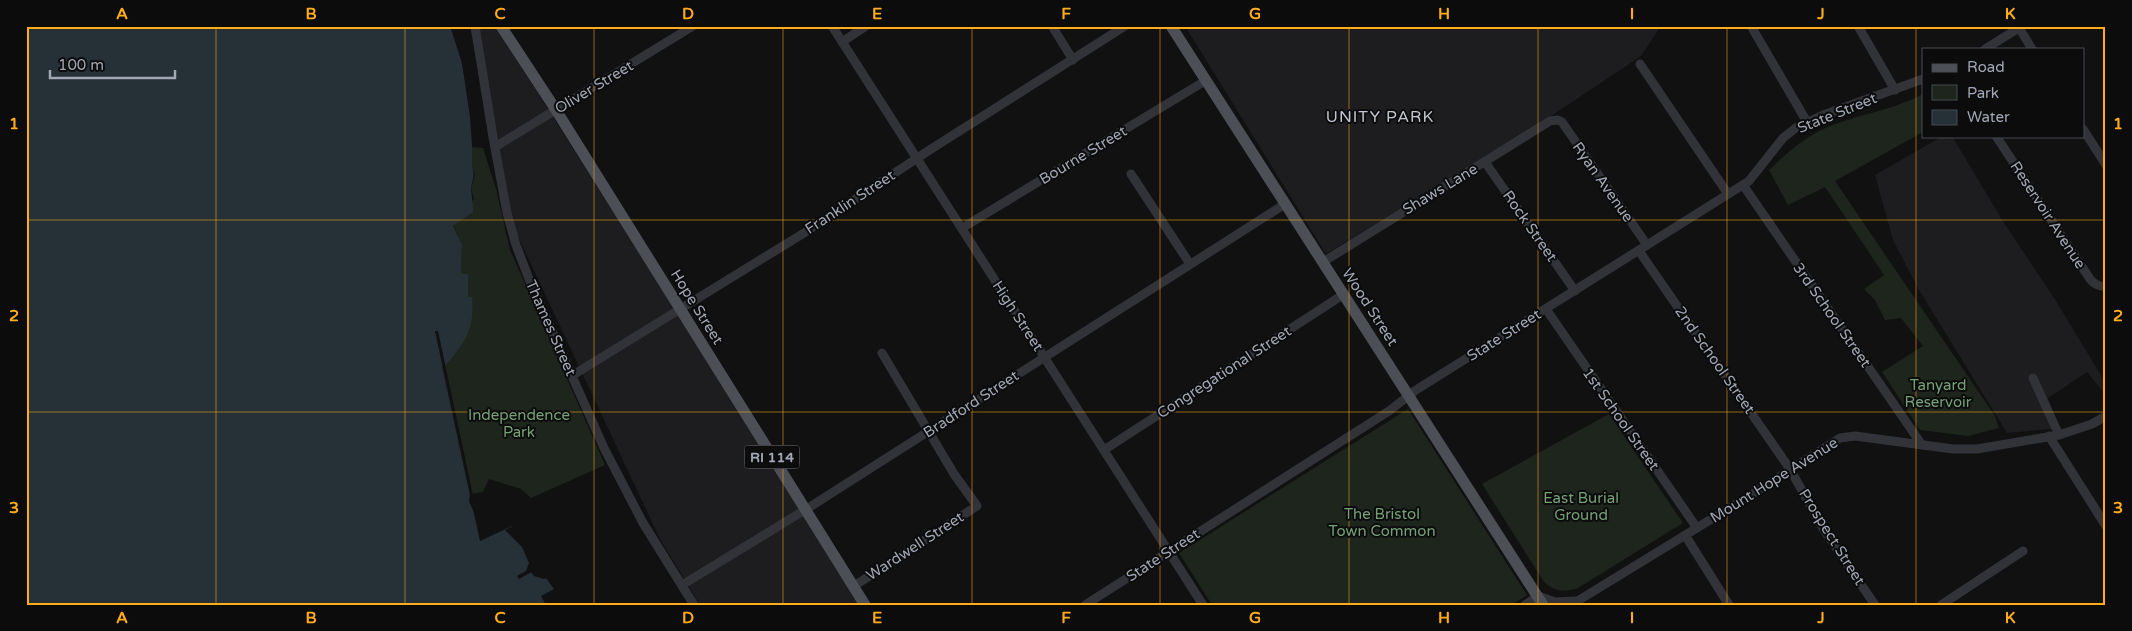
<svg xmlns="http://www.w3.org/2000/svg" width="2132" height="631" font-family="'Varela Round',sans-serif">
<rect width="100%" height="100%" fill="#111112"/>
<!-- built -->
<g fill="#1d1d1f">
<polygon points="470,26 495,26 863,605 700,605 660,539 507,213"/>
<polygon points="1185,26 1661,26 1641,56 1548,118 1326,254"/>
<polygon points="1943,136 1952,136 2004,223 2056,301 2105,382 2104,393 2087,372 2048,398 2059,428 2007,433 1919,290 1893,240 1875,175"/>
</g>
<!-- green -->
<g fill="#1d251d">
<path d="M1923,94V132L1835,181L1995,416L1999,428L1968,436L1920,430L1882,372L1923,346L1901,318L1885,320L1875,300L1864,289L1884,275L1825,187L1788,205L1769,170C1786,154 1805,136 1828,127C1859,114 1894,110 1923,94Z"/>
<polygon points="472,147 483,148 496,189 510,250 605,465 531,498 521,489 489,479 483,492 470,494 442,365 472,297 468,297 468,274 461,273 462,244 453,225 474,199 471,189 475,174 472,166"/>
<polygon points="1408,409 1527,595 1511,605 1212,605 1179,553"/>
<path d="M1609,414L1683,523L1578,588C1564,593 1554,591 1544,582L1482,484Z"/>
</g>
<!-- water -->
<path fill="#263037" d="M26,26H454L472,112V166C476,177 471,181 471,191C472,198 473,204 473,212L453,226L462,244L461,273L468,274V297H472C475,329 465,343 445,366H442L480,541L512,526L536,568L531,572L534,576L544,579L546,578L554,589L541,596L546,605H26Z"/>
<!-- pier -->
<g fill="#111112">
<polygon points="450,26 456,26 471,87 474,123 475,139 472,145 470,117 462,63"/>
<polygon points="435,331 438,331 477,514 475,515 469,501 470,494"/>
<polygon points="515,525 527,541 526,545 539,568 519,579 517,576 526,571 529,563 522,547 505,530"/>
</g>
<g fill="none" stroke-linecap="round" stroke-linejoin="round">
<!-- minor -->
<g stroke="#313338" stroke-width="9">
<polyline points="475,26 493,137 507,213 516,245 529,279 604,448 643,523 694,605"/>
<polyline points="832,26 1203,605"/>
<polyline points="1052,26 1073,60"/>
<polyline points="1751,26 1807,122"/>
<polyline points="1858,26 1895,90"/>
<polyline points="2018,26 2032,49"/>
<polyline points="842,42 866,26"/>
<polyline points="1985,49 2022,26"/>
<polyline points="1640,64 1728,194"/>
<polyline points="2083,129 2106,165"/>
<path d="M1996,136L2090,279C2094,284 2099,287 2106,286"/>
<polyline points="495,147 693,26"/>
<polyline points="1485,162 1575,291"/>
<polyline points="1131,174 1190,264"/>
<polyline points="1743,185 1922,445"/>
<polyline points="962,228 1205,81"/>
<polyline points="1639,251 1790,469 1824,530 1875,605"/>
<polyline points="1323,262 1550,121 1558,120 1562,122 1647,245"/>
<polyline points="1546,309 1697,528"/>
<polyline points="573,375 804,233 928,151 1125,26"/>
<polyline points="2033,378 2059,435"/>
<polyline points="2049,436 2106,526"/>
<polyline points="1104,450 1344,294"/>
<polyline points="1685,535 1729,605"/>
<polyline points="682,585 805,510 1285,204"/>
<polyline points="854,586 977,506 954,474 882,353"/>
<polyline points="1085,605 1389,411 1416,390 1749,181 1783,138 1797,127 1823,115 1923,79"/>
<polyline points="1525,605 1538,596 1555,602 1576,601"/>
<polyline points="1571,605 1754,493 1840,438 1855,436 1953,449 1977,449 2059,435 2092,424 2106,416"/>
<polyline points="1941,605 2023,551"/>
</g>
<!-- major -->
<g stroke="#4d4f57" stroke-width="11">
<polyline points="501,26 556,110 865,605"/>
<polyline points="1171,26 1543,605"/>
</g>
</g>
<!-- grid -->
<path fill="none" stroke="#ffac1c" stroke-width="1" stroke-opacity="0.55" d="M216,26V605M405,26V605M594,26V605M783,26V605M972,26V605M1160,26V605M1349,26V605M1538,26V605M1727,26V605M1916,26V605M26,220H2106M26,412H2106"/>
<g text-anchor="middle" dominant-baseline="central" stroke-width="4" stroke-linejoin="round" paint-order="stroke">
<!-- shield labels -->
<rect fill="#0c0c0d" stroke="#747882" stroke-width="1" x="744.5" y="445.5" width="55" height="23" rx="4"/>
<g font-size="14" font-weight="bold" fill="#a1a7b4">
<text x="772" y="457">RI 114</text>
</g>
<!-- street labels -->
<g font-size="15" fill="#a1a7b4" stroke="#0c0c0d">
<text transform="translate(594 87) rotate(-31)">Oliver Street</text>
<text transform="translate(1837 113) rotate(-22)">State Street</text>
<text transform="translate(1083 155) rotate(-31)">Bourne Street</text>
<text transform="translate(1603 182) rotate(55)">Ryan Avenue</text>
<text transform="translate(1440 189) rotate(-31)">Shaws Lane</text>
<text transform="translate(850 202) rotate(-33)">Franklin Street</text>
<text transform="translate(2048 215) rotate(57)">Reservoir Avenue</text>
<text transform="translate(1530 226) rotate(55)">Rock Street</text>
<text transform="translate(697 307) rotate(58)">Hope Street</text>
<text transform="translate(1370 307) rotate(57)">Wood Street</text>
<text transform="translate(1832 315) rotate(55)">3rd School Street</text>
<text transform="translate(1018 316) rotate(57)">High Street</text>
<text transform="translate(551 328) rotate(66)">Thames Street</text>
<text transform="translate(1504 335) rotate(-32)">State Street</text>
<text transform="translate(1715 360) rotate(55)">2nd School Street</text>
<text transform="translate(1224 372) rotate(-33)">Congregational Street</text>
<text transform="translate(971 404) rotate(-33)">Bradford Street</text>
<text transform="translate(1621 419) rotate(55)">1st School Street</text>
<text transform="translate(1774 480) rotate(-32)">Mount Hope Avenue</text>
<text transform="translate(1832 537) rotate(58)">Prospect Street</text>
<text transform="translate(915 546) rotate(-33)">Wardwell Street</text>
<text transform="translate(1163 555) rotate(-33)">State Street</text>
</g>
<!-- park labels -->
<g font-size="15" fill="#76a177" stroke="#0c0c0d">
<text x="1938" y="385">Tanyard<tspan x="1938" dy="17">Reservoir</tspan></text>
<text x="519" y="415">Independence<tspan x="519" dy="17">Park</tspan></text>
<text x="1581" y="498">East Burial<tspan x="1581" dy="17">Ground</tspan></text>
<text x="1382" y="514">The Bristol<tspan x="1382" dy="17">Town Common</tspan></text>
</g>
<!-- neighbourhood labels -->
<g font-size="16" letter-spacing="1" fill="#c2c6d0" stroke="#0c0c0d">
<text x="1380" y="117">UNITY PARK</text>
</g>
</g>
<!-- border -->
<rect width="2132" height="631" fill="none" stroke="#0c0c0d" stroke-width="55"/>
<!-- legend -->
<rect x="1922" y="48" width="162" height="90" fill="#0c0c0d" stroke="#484a50"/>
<rect x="1932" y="64" width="25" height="8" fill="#4d4f57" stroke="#484a50"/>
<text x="1967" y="72" font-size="15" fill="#a1a7b4">Road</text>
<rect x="1932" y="85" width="25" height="15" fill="#1d251d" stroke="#484a50"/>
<text x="1967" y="98" font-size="15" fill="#a1a7b4">Park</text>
<rect x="1932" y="110" width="25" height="15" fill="#263037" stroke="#484a50"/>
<text x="1967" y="122" font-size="15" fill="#a1a7b4">Water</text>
<!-- scale -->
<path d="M50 70v8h125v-8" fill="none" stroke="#a1a7b4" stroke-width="2.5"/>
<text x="58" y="70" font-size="15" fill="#a1a7b4" stroke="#0c0c0d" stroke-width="4" paint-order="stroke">100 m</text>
<rect x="28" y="28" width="2076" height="576" fill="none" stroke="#ffac1c" stroke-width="2"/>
<g font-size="16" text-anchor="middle" font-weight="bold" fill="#ffac1c">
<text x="122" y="19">A</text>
<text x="311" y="19">B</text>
<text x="500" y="19">C</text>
<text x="688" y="19">D</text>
<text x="877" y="19">E</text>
<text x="1066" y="19">F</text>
<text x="1255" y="19">G</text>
<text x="1444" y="19">H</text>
<text x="1632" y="19">I</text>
<text x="1821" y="19">J</text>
<text x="2010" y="19">K</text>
<text x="14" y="129">1</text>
<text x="2118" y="129">1</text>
<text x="14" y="321">2</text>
<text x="2118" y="321">2</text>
<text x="14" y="513">3</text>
<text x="2118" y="513">3</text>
<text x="122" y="623">A</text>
<text x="311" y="623">B</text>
<text x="500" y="623">C</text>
<text x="688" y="623">D</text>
<text x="877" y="623">E</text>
<text x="1066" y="623">F</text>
<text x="1255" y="623">G</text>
<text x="1444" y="623">H</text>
<text x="1632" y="623">I</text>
<text x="1821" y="623">J</text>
<text x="2010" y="623">K</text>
</g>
</svg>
